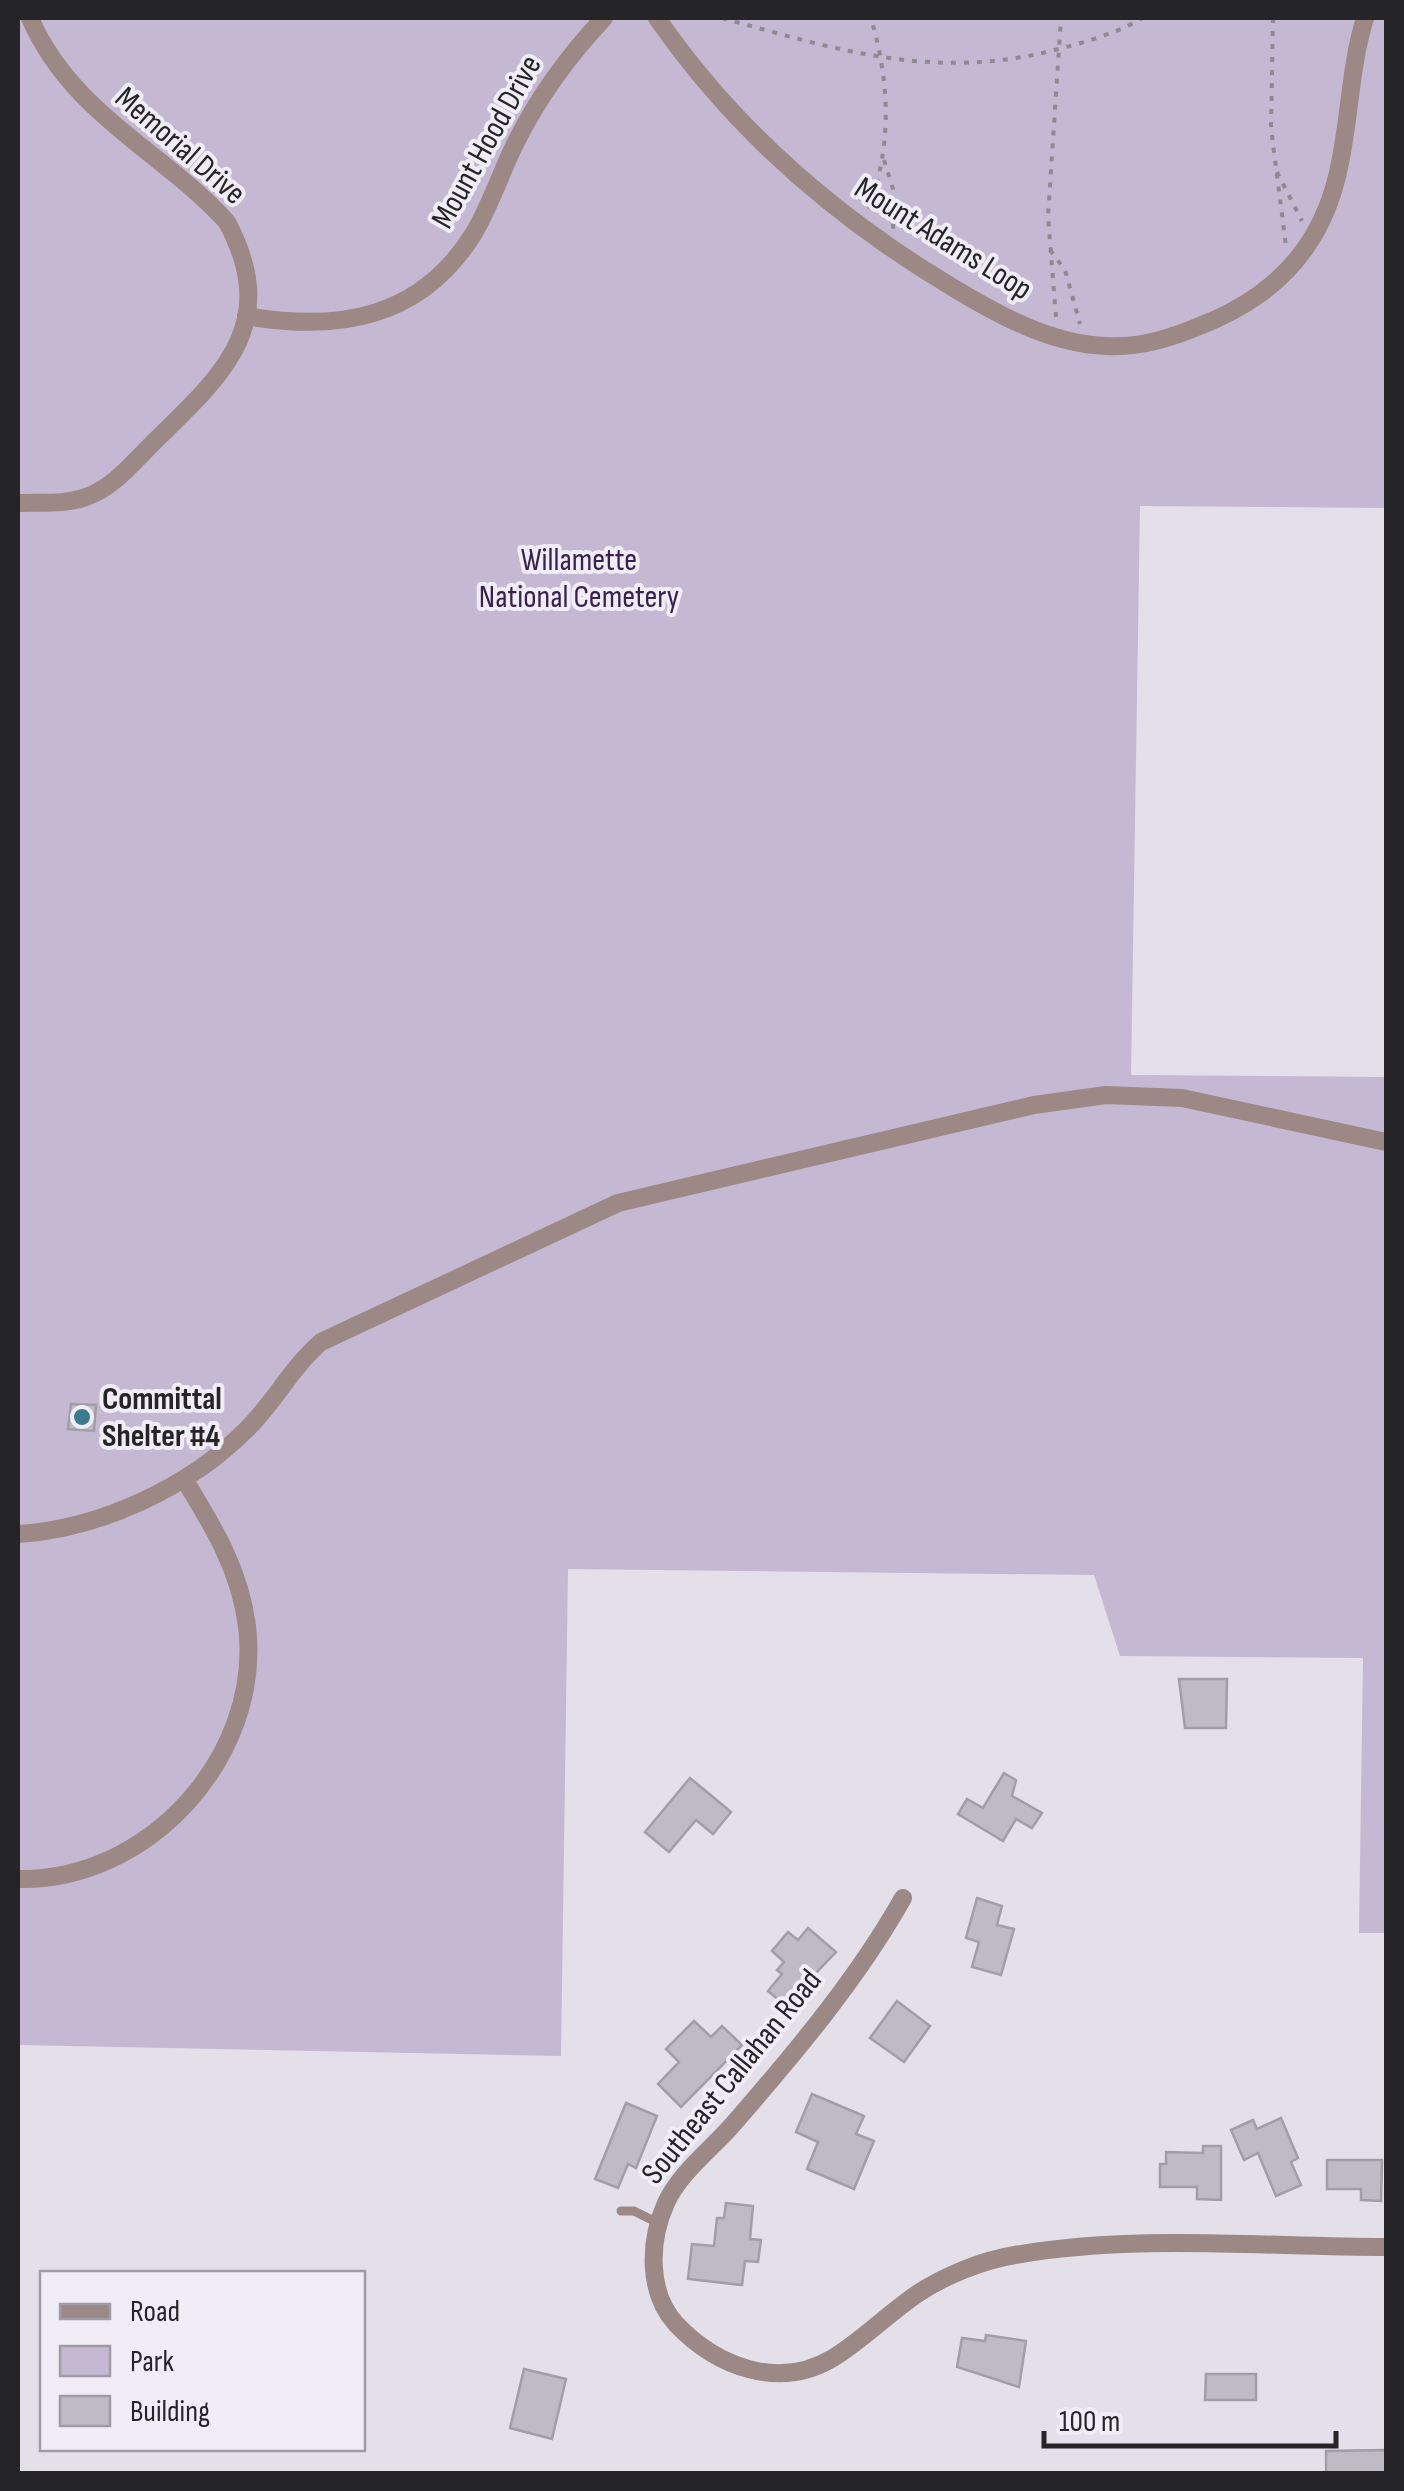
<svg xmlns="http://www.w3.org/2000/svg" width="1404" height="2491" font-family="'Sofia Sans Condensed',sans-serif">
<rect width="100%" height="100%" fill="#e4e0e9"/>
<!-- green -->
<polygon fill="#c4b8d3" points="18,18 1386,18 1386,508 1140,506 1131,1075 1386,1077 1386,1933 1359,1933 1363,1658 1120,1656 1094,1575 568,1569 561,2056 18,2045"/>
<!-- building -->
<g fill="#bfbbc4" stroke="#a19ea6" stroke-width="2.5">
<polygon points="71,1404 96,1405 94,1431 68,1429"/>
<polygon points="1179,1679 1227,1679 1226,1728 1185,1728"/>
<polygon points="1004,1773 1016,1780 1012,1796 1042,1813 1032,1828 1016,1819 1003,1841 958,1814 967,1799 983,1808"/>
<polygon points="690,1778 731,1812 713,1834 696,1820 669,1852 645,1832"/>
<polygon points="977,1898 1002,1906 997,1925 1014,1929 1001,1975 972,1967 979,1942 966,1938"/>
<polygon points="808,1928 836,1952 785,2005 768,1991 782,1974 777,1970 784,1962 772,1951 788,1932 798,1940"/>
<polygon points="897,2001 930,2026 904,2062 870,2038"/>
<polygon points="694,2021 711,2037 722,2026 742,2045 681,2107 658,2084 679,2062 666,2049"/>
<polygon points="812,2094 864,2116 856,2134 874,2141 854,2189 807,2169 818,2142 796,2132"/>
<polygon points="626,2103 657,2116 636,2168 628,2164 618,2188 595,2179"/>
<polygon points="1281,2118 1298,2158 1291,2162 1301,2185 1276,2196 1258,2153 1244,2160 1231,2130 1253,2120 1257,2129"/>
<polygon points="1203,2146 1221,2146 1221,2200 1197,2199 1197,2187 1160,2187 1160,2164 1166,2164 1166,2152 1203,2153"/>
<polygon points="1327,2160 1382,2160 1381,2201 1361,2200 1361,2189 1327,2189"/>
<polygon points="726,2203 753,2206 750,2239 761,2240 758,2262 745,2261 742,2285 688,2279 692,2244 714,2246 717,2218 724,2218"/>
<polygon points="986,2335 1026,2341 1019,2387 957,2367 962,2338 985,2341"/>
<polygon points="524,2369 566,2379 552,2439 510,2428"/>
<polygon points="1206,2374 1256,2374 1256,2400 1205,2400"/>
<polygon points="1386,2450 1386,2474 1326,2474 1326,2451"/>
</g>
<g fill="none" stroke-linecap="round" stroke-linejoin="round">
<!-- path -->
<g stroke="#8d8b91" stroke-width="4" stroke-dasharray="5 8" stroke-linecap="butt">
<path d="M722,18C838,50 934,81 1055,50C1085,42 1116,34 1142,18"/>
<polyline points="1273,18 1271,128 1286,246"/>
<polyline points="884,160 893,189 893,230"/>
<polyline points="1277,172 1302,221"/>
<path d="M869,209C892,143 890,84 871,18"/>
<polyline points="1050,250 1065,270 1080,324"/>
<polyline points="1056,317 1048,216 1061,18"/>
</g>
<!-- service -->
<polyline stroke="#9c8985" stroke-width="9" points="621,2211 634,2211 658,2223"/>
<!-- minor -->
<g stroke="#9c8985" stroke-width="18">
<path d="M657,18C735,131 835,217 952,287C998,315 1051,344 1106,346C1140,348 1171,338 1202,325C1241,310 1279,285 1304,250C1355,180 1341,96 1365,18"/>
<path d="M246,316C338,332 421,319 474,233C491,204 501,172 516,142C539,96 569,55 604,18"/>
<path d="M18,503C40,502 65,505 86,497C114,488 136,459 157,439C226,372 280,322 227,222C161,150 71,113 30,18"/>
<path d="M18,1534C99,1529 188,1488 246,1430C274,1403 291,1368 321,1342L618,1203L1034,1105L1106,1095L1182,1098L1386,1142"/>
<path d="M18,1879C148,1882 263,1756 247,1626C240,1570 213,1526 184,1479"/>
<path d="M903,1898C858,1978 795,2053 735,2122C713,2148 680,2172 666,2203C649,2241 647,2292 676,2324C716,2366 778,2391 833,2358C862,2340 888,2314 917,2294C944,2276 983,2260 1015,2255C1136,2234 1265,2247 1386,2247"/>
</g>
</g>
<!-- markers -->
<circle fill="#3b7b8f" stroke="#f1edf7" stroke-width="4" cx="82" cy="1417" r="10"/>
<g text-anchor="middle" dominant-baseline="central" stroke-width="8" stroke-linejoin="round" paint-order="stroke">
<!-- street labels -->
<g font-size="32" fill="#252427" stroke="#f1edf7">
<text transform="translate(487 142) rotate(-61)">Mount Hood Drive</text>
<text transform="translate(180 146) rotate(41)">Memorial Drive</text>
<text transform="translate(943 239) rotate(32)">Mount Adams Loop</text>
<text transform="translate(732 2077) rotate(-51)">Southeast Callahan Road</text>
</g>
<!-- park labels -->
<g font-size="32" fill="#382150" stroke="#f1edf7">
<text x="579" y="560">Willamette<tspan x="579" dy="37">National Cemetery</tspan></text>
</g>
<!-- poi labels -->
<g font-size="32" font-weight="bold" fill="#252427" stroke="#f1edf7" text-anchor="start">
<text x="102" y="1399">Committal<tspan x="102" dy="37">Shelter #4</tspan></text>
</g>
</g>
<!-- border -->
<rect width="1404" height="2491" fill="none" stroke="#252427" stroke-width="40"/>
<!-- legend -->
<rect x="40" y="2271" width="325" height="180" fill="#f1edf7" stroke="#9f9da4" stroke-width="2.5"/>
<rect x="60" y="2304" width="50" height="15" fill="#9c8985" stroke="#9f9da4" stroke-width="2.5"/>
<text x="130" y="2321" font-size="30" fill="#252427">Road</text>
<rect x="60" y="2346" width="50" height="30" fill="#c4b8d3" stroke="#9f9da4" stroke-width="2.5"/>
<text x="130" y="2371" font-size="30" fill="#252427">Park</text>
<rect x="60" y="2396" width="50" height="30" fill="#bfbbc4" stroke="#9f9da4" stroke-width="2.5"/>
<text x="130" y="2421" font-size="30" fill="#252427">Building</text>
<!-- scale -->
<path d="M1044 2431v15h292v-15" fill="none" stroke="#252427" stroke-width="5"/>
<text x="1059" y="2431" font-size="30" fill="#252427" stroke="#f1edf7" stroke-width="8" paint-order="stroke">100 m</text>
</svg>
